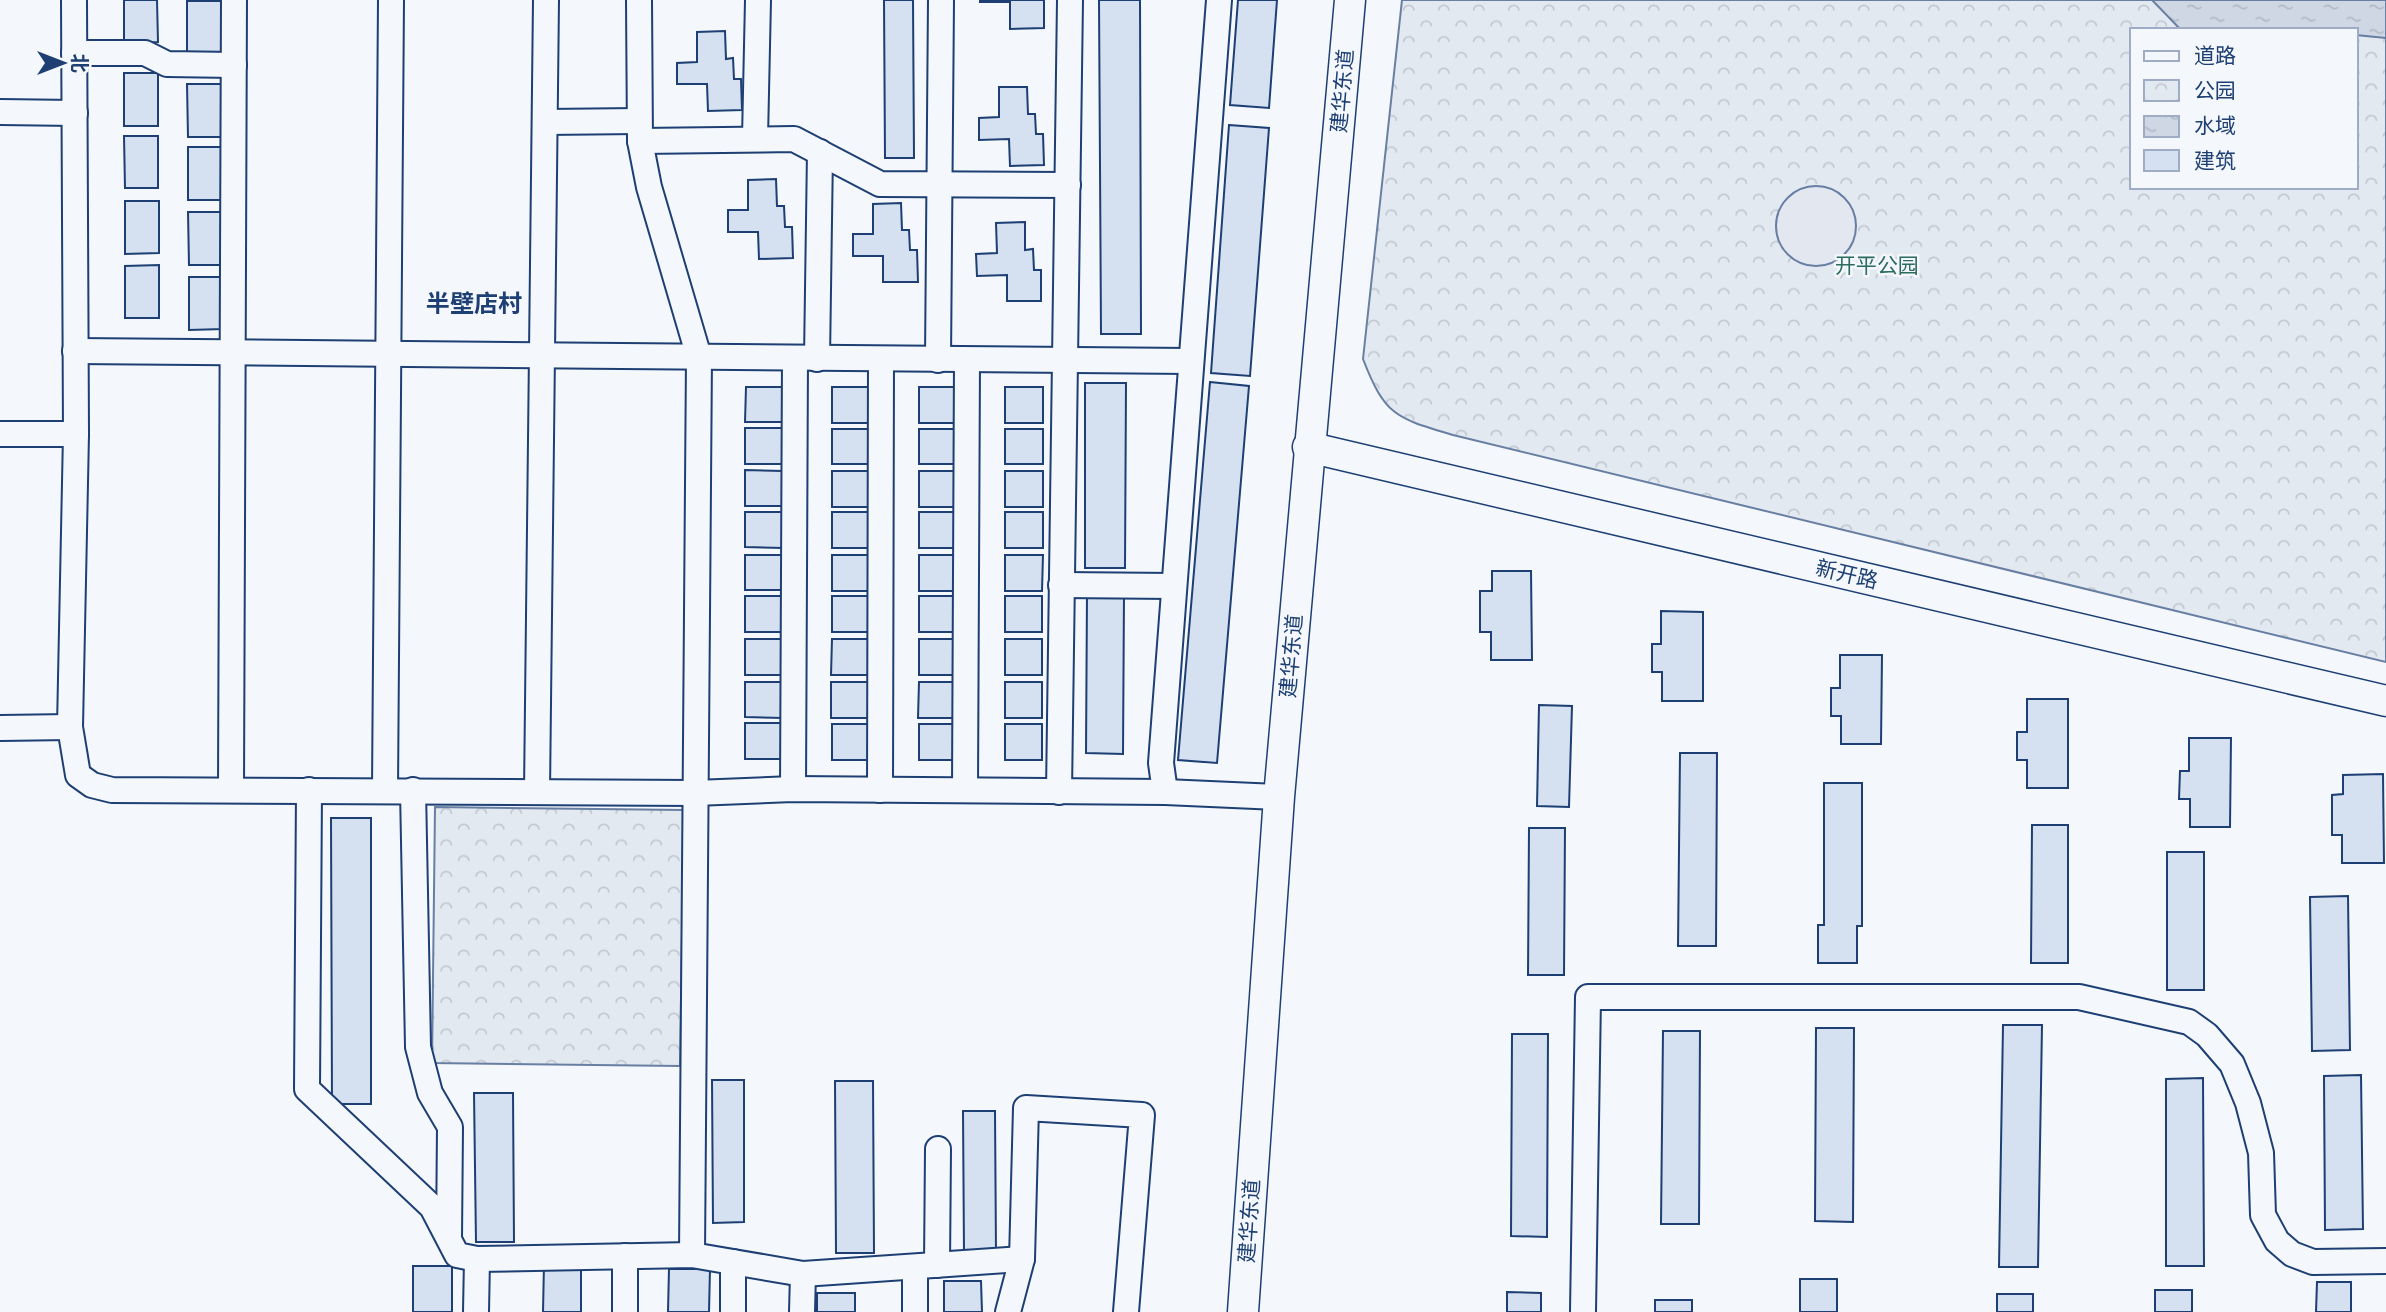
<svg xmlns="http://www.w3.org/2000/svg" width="2386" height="1312" font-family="Helvetica,'Noto Sans SC',sans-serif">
<defs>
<pattern id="park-crowns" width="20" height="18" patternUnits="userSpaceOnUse" patternTransform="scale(1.75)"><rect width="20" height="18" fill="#e3e9f0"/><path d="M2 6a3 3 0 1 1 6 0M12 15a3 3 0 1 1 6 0" fill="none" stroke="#c2c9d1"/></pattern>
<pattern id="water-ripples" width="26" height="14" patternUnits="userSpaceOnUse" patternTransform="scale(1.75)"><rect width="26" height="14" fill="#cfd7e4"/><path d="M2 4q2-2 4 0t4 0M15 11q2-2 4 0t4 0" fill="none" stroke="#b1bac7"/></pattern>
</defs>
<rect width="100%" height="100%" fill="#f4f7fb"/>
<!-- park -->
<g fill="url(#park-crowns)" stroke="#687fa3" stroke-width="2" fill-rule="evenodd">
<path d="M1402,0H2386V662L1453,435C1396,418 1385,416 1363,359ZM2132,30H2356V187H2132Z"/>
<polygon points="435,807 684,810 680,1066 432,1063"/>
</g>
<!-- parking -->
<circle fill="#e3e8f0" stroke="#687fa3" stroke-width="2" cx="1816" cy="226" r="40"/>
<!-- water -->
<polygon fill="url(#water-ripples)" stroke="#687fa3" stroke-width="2" points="2152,0 2386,0 2386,38 2356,35 2356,30 2181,30"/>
<!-- building -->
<g fill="#d5e0f0" stroke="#1d3f73" stroke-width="2">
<polygon points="124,0 157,0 158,42 124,43"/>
<polygon points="884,0 913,0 914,158 885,158"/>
<polygon points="980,0 1044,0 1044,28 1010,29 1010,2 980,2"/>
<polygon points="1099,0 1140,0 1141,334 1101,334"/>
<polygon points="1238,0 1277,0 1269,108 1230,105"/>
<polygon points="187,1 221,1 222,53 187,53"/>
<polygon points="725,31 726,59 733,58 734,79 741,79 742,110 708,111 707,84 677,84 677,63 697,62 697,32"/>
<rect x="124" y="73" width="34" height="53"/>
<polygon points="187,84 222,84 222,137 188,137"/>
<polygon points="999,87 1027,87 1028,114 1035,114 1036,134 1043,134 1044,165 1010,166 1009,139 979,140 979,118 999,117"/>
<polygon points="1229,125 1269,128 1250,376 1211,373"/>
<polygon points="124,136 158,136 158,188 125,188"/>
<rect x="188" y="147" width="34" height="53"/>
<polygon points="776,179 777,206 784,206 785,227 792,227 793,258 759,259 758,232 728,232 728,210 748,210 748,180"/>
<polygon points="125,201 159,201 159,253 125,254"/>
<polygon points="901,203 902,230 909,230 910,250 917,250 918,282 883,282 883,256 853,256 853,234 873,234 873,204"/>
<polygon points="188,212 222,212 223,265 189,265"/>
<polygon points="1025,222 1025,250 1033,249 1034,270 1041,270 1041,301 1007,301 1007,275 977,276 976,254 997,253 996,223"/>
<polygon points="159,265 159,318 125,318 125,266"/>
<polygon points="189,277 223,277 223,329 189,330"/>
<polygon points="1210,382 1249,386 1217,763 1178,760"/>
<polygon points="1085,383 1126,383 1125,568 1085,568"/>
<polygon points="746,387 783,387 783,422 745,422"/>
<rect x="832" y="387" width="38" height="36"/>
<rect x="919" y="387" width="38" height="36"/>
<rect x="1005" y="387" width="38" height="36"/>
<rect x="745" y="428" width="38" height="36"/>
<rect x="832" y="429" width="38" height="35"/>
<rect x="919" y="429" width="38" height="35"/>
<rect x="1005" y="429" width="38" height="35"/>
<polygon points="745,470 783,471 783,506 745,506"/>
<rect x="832" y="471" width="38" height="36"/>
<rect x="919" y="471" width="38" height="36"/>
<rect x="1005" y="471" width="38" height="36"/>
<polygon points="745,512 783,512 783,548 745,547"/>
<rect x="832" y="512" width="38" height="36"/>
<rect x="919" y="512" width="38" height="36"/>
<rect x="1005" y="512" width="38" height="36"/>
<rect x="745" y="555" width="38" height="35"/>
<polygon points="832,555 870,555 869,591 832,591"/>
<rect x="919" y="555" width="38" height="36"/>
<polygon points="1005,555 1043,555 1042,591 1005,591"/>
<polygon points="1492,571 1531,571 1532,660 1491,660 1491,632 1480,632 1480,591 1492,591"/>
<polygon points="1087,593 1124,593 1123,754 1086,753"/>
<rect x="745" y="596" width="38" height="36"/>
<rect x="832" y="596" width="37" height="36"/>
<rect x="919" y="596" width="37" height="36"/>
<rect x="1005" y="596" width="37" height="36"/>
<polygon points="1661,611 1703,612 1703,701 1662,701 1662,672 1652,672 1652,644 1661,644"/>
<rect x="745" y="639" width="37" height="36"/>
<polygon points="832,639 869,639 869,675 831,675"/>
<rect x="919" y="639" width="37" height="36"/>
<rect x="1005" y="639" width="37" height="36"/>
<polygon points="1840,655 1882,655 1881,744 1841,744 1841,716 1831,716 1831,688 1840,688"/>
<polygon points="745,682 782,682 782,718 745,717"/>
<rect x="831" y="682" width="38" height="36"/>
<polygon points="919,682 956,682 956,718 918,718"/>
<rect x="1005" y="682" width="37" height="36"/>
<polygon points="2027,699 2068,699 2068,788 2027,788 2027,760 2017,760 2017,732 2027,732"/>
<polygon points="1539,705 1572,706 1569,807 1537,806"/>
<polygon points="745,723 783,723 782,759 745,759"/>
<rect x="832" y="724" width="37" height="36"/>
<rect x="919" y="724" width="37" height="36"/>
<rect x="1005" y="724" width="37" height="36"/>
<polygon points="2189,738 2231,738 2230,827 2190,827 2190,799 2179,799 2180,771 2189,771"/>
<polygon points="1680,753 1717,753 1716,946 1678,946"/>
<polygon points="2383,774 2384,863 2342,863 2342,835 2332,835 2332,795 2343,794 2343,775"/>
<polygon points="1824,783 1862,783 1862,926 1857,926 1857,963 1818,963 1818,925 1824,925"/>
<polygon points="331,818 371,818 371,1104 332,1104"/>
<polygon points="2032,825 2068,825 2068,963 2031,963"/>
<polygon points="1529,828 1565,828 1564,975 1528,975"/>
<rect x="2167" y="852" width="37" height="138"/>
<polygon points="2348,896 2350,1050 2312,1051 2310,897"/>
<polygon points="2003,1025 2042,1025 2038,1267 1999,1267"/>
<polygon points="1816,1028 1854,1028 1853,1222 1815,1221"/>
<polygon points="1663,1031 1700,1031 1699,1224 1661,1224"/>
<polygon points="1512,1034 1548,1034 1547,1237 1511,1236"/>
<polygon points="2361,1075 2363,1229 2325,1230 2324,1076"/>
<polygon points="2203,1078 2204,1266 2166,1266 2166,1079"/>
<polygon points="712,1080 744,1080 744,1222 713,1223"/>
<polygon points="835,1081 873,1081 874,1253 836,1253"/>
<polygon points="474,1093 513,1093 514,1242 476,1242"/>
<polygon points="963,1111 995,1111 996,1253 964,1253"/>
<polygon points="544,1263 581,1263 581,1312 543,1312"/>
<rect x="413" y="1266" width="39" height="46"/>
<polygon points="669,1269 710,1269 709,1312 668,1312"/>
<rect x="1800" y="1279" width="37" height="33"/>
<polygon points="944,1281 981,1281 982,1312 944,1312"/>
<polygon points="2317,1282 2351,1282 2351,1312 2316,1312"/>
<rect x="2155" y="1290" width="37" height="22"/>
<polygon points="1507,1292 1541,1293 1541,1312 1507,1312"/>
<rect x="817" y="1293" width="38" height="19"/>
<rect x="1997" y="1294" width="36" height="18"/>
<rect x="1655" y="1300" width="37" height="12"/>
</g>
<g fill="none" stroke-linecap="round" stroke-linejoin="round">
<defs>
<g id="minor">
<polyline points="74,0 76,434 70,727 78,775 92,785 112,790 695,793 793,789 1165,792 1279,797"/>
<polyline points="639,0 640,141 649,187 699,357 692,1255"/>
<polyline points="74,53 145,53 167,64 234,65"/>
<polyline points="0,112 75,113"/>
<polyline points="545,122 639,121"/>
<polyline points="755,138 758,0"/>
<polyline points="640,141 794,139 880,184 1068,185"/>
<polyline points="75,351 1190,361"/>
<polyline points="817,359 820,152"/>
<polyline points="938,360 941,0"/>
<polyline points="0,434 76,434"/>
<polyline points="1061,585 1174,586"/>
<polyline points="0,728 70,727"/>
<polyline points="231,789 234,0"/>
<polyline points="793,789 795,358"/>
<polyline points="309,790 307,1089 432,1207 457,1255 477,1259 692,1255 803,1274 1022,1259"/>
<polyline points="385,790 391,0"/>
<polyline points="413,790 418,1047 430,1093 450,1127 449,1238"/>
<polyline points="880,790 881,359"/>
<polyline points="965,790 967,360"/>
<polyline points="537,792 546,0"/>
<polyline points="1059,792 1070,0"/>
<polyline points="1165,792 1161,763 1219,0"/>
<polyline points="625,1256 625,1312"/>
<polyline points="937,1265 938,1149"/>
<polyline points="476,1312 477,1259"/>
<polyline points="733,1312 733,1262"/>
<polyline points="802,1312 803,1274"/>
<polyline points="915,1312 915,1267"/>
<polyline points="1008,1312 1022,1259 1026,1108 1142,1115 1126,1312"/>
<polyline points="1583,1312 1588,997 2079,997 2189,1022 2207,1035 2232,1064 2248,1103 2261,1153 2263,1215 2277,1241 2292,1254 2313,1262 2386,1261"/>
</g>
<g id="major">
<polyline points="1308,447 2386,701"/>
<polyline points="1243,1312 1279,797 1350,0"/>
</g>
</defs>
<!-- minor casing -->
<use href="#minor" stroke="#1d3f73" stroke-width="28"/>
<!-- major casing -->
<use href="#major" stroke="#1d3f73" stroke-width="33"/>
<!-- minor -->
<use href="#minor" stroke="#f4f7fb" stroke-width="24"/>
<!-- major -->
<use href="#major" stroke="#f4f7fb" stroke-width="30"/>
</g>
<g text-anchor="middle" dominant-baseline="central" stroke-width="5" stroke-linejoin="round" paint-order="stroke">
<!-- street labels -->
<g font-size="21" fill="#1d3f73" stroke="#f4f7fb">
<text transform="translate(1342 91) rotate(-85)">建华东道</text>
<text transform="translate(1847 574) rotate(13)">新开路</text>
<text transform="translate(1291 656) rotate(-85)">建华东道</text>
<text transform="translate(1249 1221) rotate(-86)">建华东道</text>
</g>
<!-- park labels -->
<g font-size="21" fill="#2c6c60" stroke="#f4f7fb">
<text x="1877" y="265">开平公园</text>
</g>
<!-- quarter labels -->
<g font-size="24" font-weight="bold" fill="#1d3f73" stroke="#f4f7fb">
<text x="474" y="303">半壁店村</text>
</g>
</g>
<!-- legend -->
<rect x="2130" y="28" width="228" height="161" fill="#f4f7fb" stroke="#9eadc5" stroke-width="2"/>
<rect x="2144" y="51" width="35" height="10" fill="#f4f7fb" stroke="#9eadc5" stroke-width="2"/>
<text x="2194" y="63" font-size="21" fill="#1d3f73">道路</text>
<rect x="2144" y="80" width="35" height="21" fill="url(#park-crowns)" stroke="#9eadc5" stroke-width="2"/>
<text x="2194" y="98" font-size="21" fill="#1d3f73">公园</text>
<rect x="2144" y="116" width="35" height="21" fill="url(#water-ripples)" stroke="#9eadc5" stroke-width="2"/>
<text x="2194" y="133" font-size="21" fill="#1d3f73">水域</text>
<rect x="2144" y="150" width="35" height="21" fill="#d5e0f0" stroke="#9eadc5" stroke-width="2"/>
<text x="2194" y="168" font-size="21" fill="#1d3f73">建筑</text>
<!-- north arrow -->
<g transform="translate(63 63) rotate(90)" stroke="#f4f7fb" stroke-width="5" paint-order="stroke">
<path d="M0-5L12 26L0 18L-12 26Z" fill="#1d3f73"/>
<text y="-10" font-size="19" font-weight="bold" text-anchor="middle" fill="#1d3f73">北</text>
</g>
</svg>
